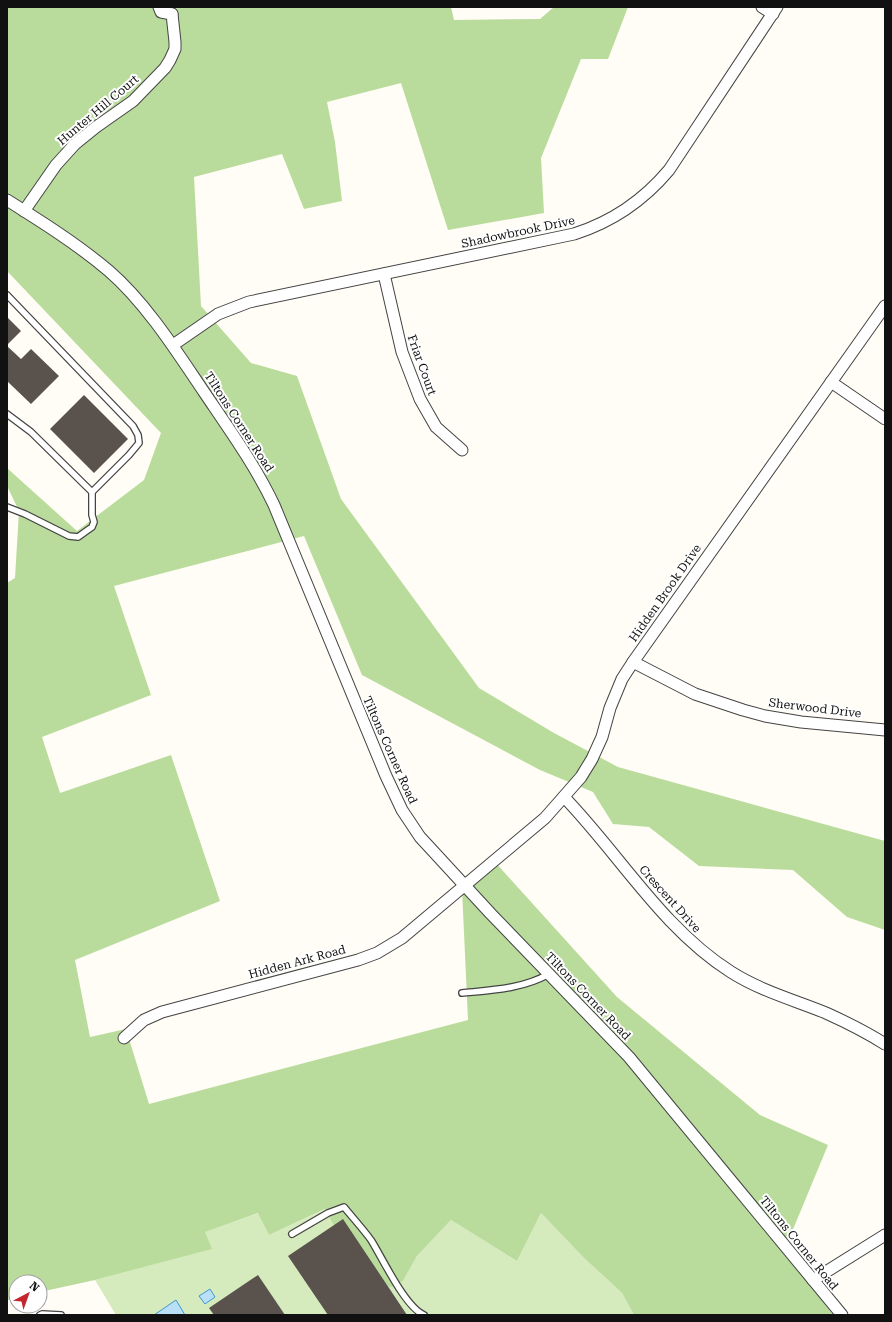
<svg xmlns="http://www.w3.org/2000/svg" width="892" height="1322" font-family="'Roboto Serif',serif">
<rect width="100%" height="100%" fill="#fffdf5"/>
<!-- green -->
<polygon fill="#d5ebbd" points="326,1209 363,1279 403,1281 417,1256 451,1220 517,1261 541,1213 583,1257 622,1293 634,1315 116,1315 95,1280 211,1249 204,1232 259,1213 269,1235"/>
<!-- forest -->
<polygon fill="#b9dc9c" points="7,7 451,7 454,20 540,19 554,7 628,7 608,59 581,59 541,158 544,213 448,230 401,83 327,102 335,142 342,201 304,209 282,154 194,177 201,306 251,363 297,376 341,499 479,688 554,733 618,767 885,841 885,930 847,917 793,870 699,866 649,827 613,824 593,792 540,770 362,675 304,536 114,586 151,695 42,737 60,793 171,755 220,901 75,960 90,1037 126,1029 149,1104 468,1020 462,889 494,861 617,997 760,1115 828,1145 784,1251 833,1315 634,1315 622,1293 583,1257 541,1213 517,1261 451,1220 417,1256 403,1281 391,1287 363,1279 325,1209 269,1235 258,1213 205,1232 212,1249 95,1280 40,1292 40,1282 16,1282 16,1298 7,1300 7,583 15,578 19,511 7,486 7,468 77,531 144,480 161,433 7,271"/>
<!-- water -->
<g fill="#b9e0f7" stroke="#3f96cf">
<polygon points="210,1289 215,1297 205,1304 199,1296"/>
<polygon points="176,1300 185,1315 154,1315"/>
</g>
<!-- building -->
<g fill="#5a524d">
<polygon points="7,317 21,331 7,345"/>
<polygon points="7,346 21,359 31,349 59,376 31,404 7,381"/>
<polygon points="84,395 128,439 94,473 50,429"/>
<polygon points="343,1219 407,1315 328,1315 288,1256"/>
<polygon points="258,1275 285,1315 214,1315 209,1308"/>
</g>
<g fill="none" stroke-linecap="round" stroke-linejoin="round">
<defs>
<g id="lane">
<polyline points="7,295 133,426 138,435 139,443 129,455 92,492 92,515 94,522 92,527 78,537 69,536 25,514 7,507"/>
<polyline points="7,414 31,432 92,492"/>
<path d="M462,993C492,990 522,989 549,974"/>
<path d="M292,1234L328,1213L344,1207C353,1218 363,1229 371,1240C383,1259 405,1307 424,1315"/>
<polyline points="40,1315 42,1314 61,1315"/>
</g>
<g id="street">
<polyline points="159,7 161,12 172,14"/>
<polyline points="762,7 773,14"/>
<path d="M7,200C42,222 77,244 109,271C146,303 177,352 204,392C229,429 255,465 274,505L386,776L402,810L420,837L491,914L629,1057L842,1315"/>
<polyline points="24,211 56,165 75,144 96,127 133,101 165,68 170,60 175,49 175,42 172,14"/>
<polyline points="384,274 402,352 420,399 436,427 462,450"/>
<path d="M173,345L218,314L249,302L574,234C612,222 643,201 669,170L777,7"/>
<polyline points="831,382 885,419"/>
<polyline points="633,662 695,694 743,710 765,716 801,722 885,730"/>
<path d="M564,797C620,855 662,928 731,972C761,991 794,1000 826,1013C846,1022 866,1032 885,1044"/>
<polyline points="124,1038 144,1020 162,1012 358,960 377,953 402,938 545,818 581,777 592,759 602,737 610,708 622,679 633,662 885,306"/>
<polyline points="813,1280 885,1235"/>
</g>
</defs>
<!-- lane casing -->
<use href="#lane" stroke="#444" stroke-width="8"/>
<!-- street casing -->
<use href="#street" stroke="#444" stroke-width="13"/>
<!-- lane -->
<use href="#lane" stroke="#fff" stroke-width="5.5"/>
<!-- street -->
<use href="#street" stroke="#fff" stroke-width="11"/>
</g>
<g text-anchor="middle" dominant-baseline="central" stroke-width="4" stroke-linejoin="round" paint-order="stroke">
<!-- street labels -->
<g font-size="12" fill="#111" stroke="#fff">
<text transform="translate(98 110) rotate(-40)">Hunter Hill Court</text>
<text transform="translate(518 232) rotate(-12)">Shadowbrook Drive</text>
<text transform="translate(422 365) rotate(70)">Friar Court</text>
<text transform="translate(239 422) rotate(57)">Tiltons Corner Road</text>
<text transform="translate(665 593) rotate(-55)">Hidden Brook Drive</text>
<text transform="translate(815 708) rotate(7)">Sherwood Drive</text>
<text transform="translate(390 750) rotate(66)">Tiltons Corner Road</text>
<text transform="translate(670 899) rotate(48)">Crescent Drive</text>
<text transform="translate(297 962) rotate(-15)">Hidden Ark Road</text>
<text transform="translate(588 996) rotate(46)">Tiltons Corner Road</text>
<text transform="translate(799 1243) rotate(51)">Tiltons Corner Road</text>
</g>
</g>
<!-- border -->
<rect width="892" height="1322" fill="none" stroke="#111111" stroke-width="16"/>
<!-- north arrow -->
<g transform="translate(28 1294) rotate(41)"><circle r="19" fill="#ffffff" stroke="#a0a0a0"/>
<path d="M0-3L7 15L0 10L-7 15Z" fill="#c4262e"/>
<text y="-6" font-size="11" font-weight="bold" text-anchor="middle" fill="#111111">N</text>
</g>
</svg>
